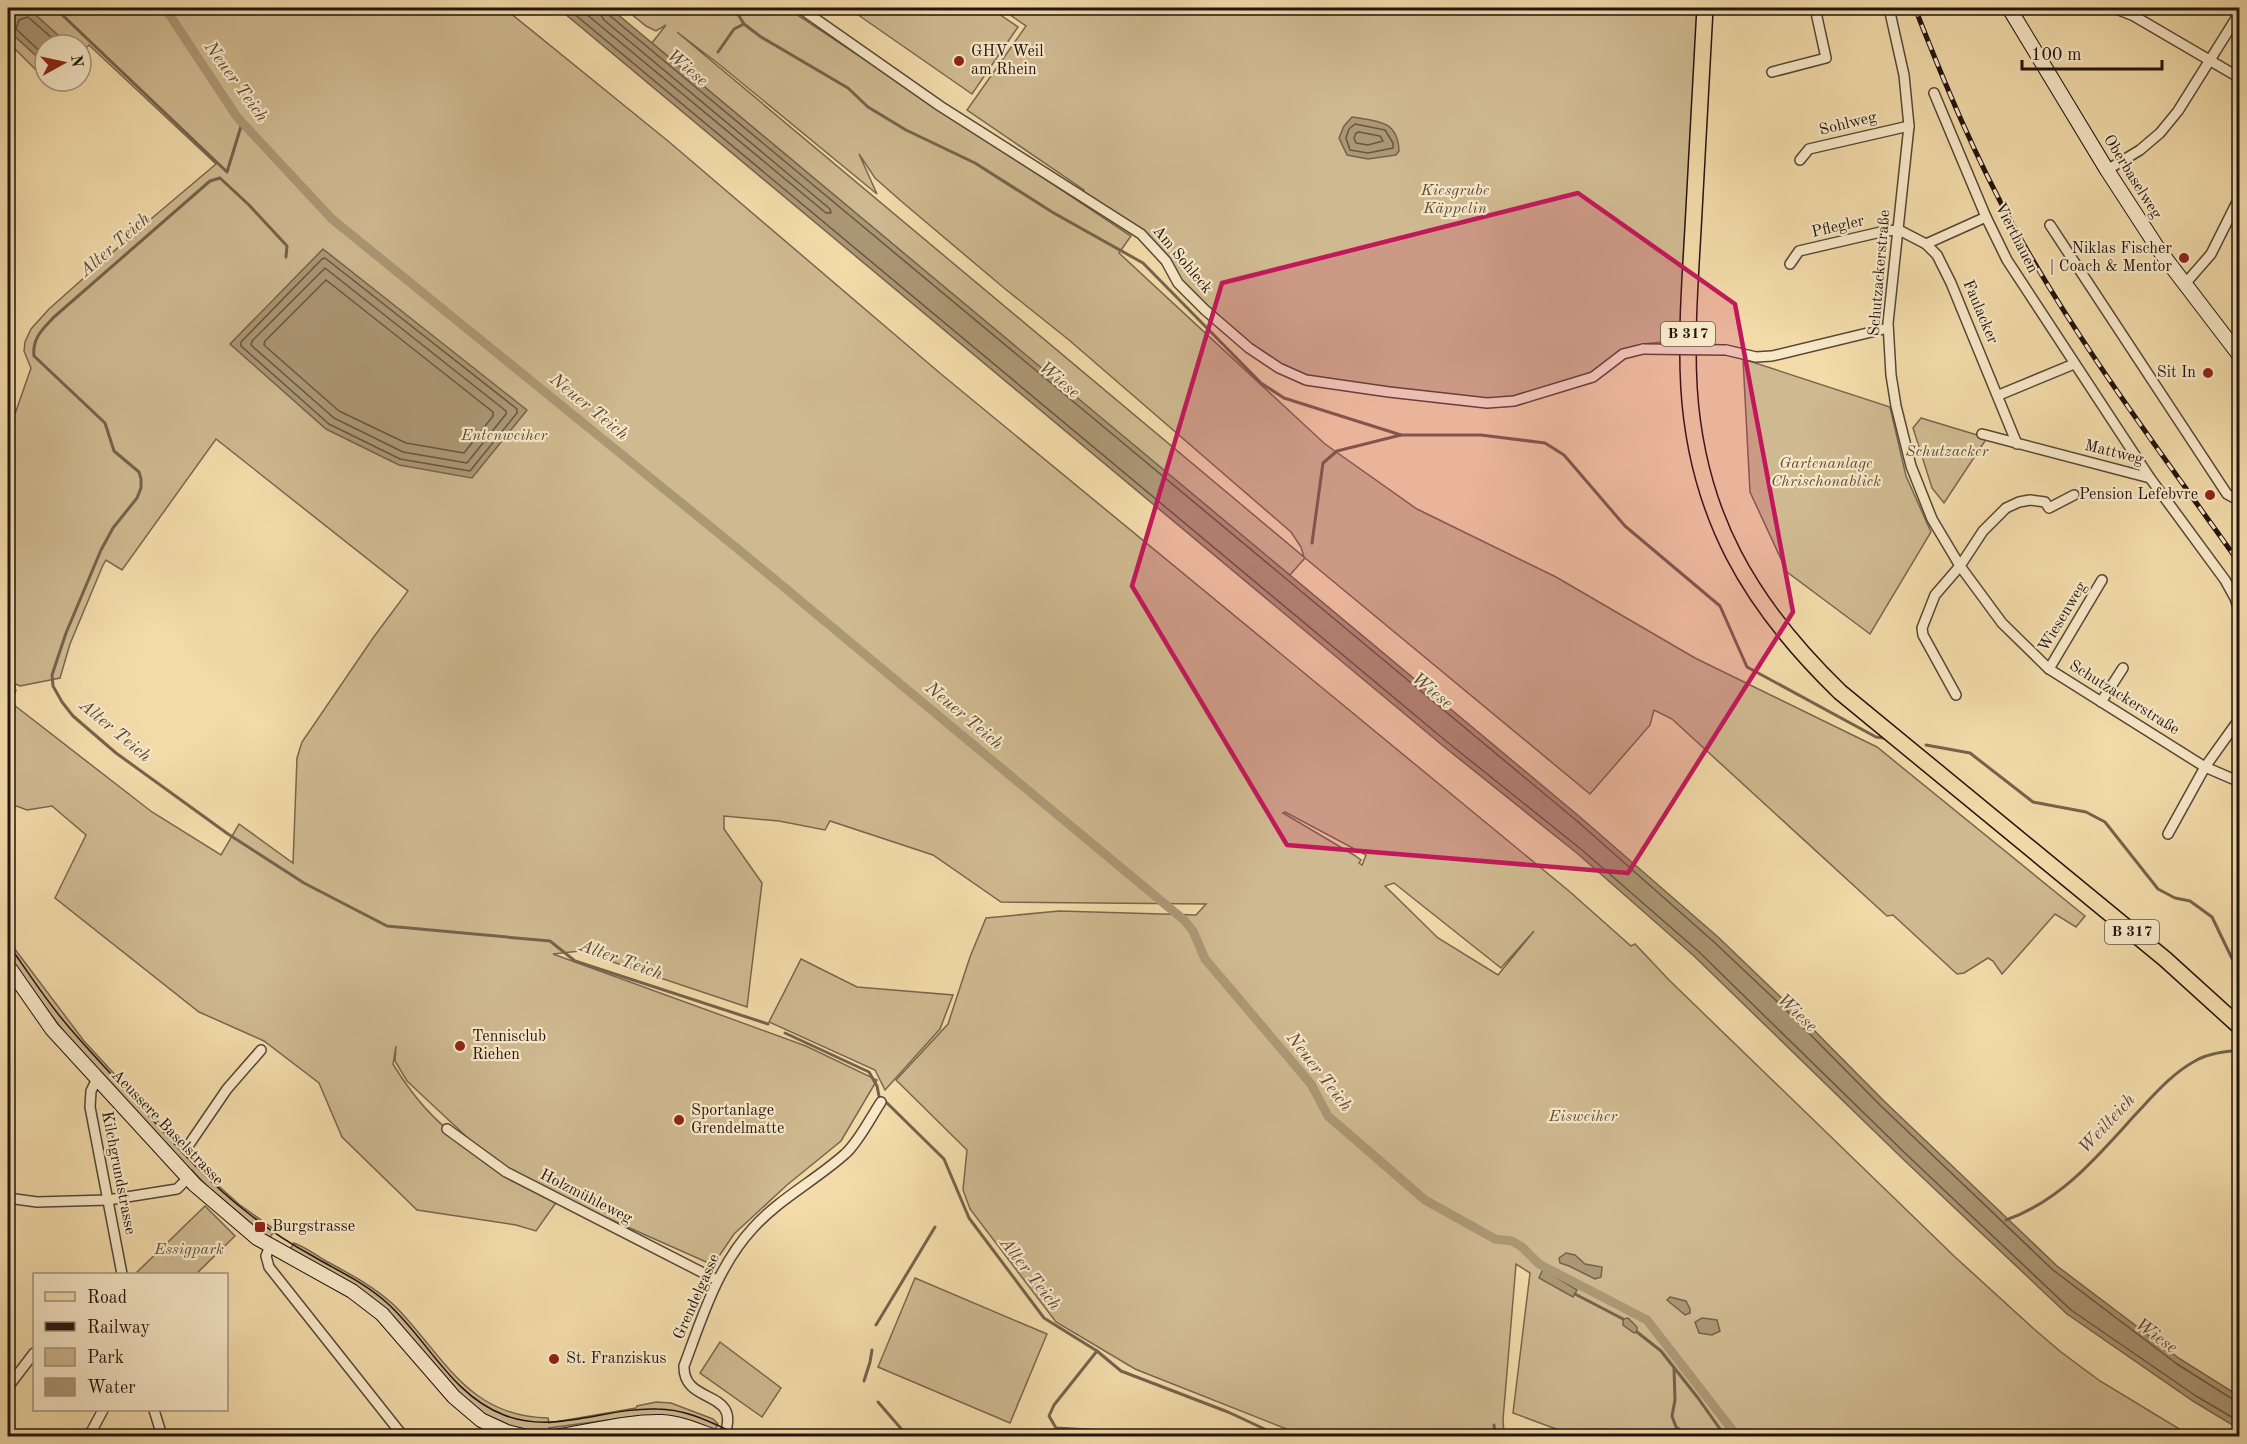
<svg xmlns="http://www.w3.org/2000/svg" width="2247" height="1444" font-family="'Old Standard TT',serif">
<rect width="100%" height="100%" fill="#f3dbaa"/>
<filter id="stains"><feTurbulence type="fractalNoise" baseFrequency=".00333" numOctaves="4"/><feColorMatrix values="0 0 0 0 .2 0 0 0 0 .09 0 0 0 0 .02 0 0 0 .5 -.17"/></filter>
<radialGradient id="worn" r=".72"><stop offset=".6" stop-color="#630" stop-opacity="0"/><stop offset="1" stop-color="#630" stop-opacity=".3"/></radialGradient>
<!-- green -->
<g fill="#cfb990" stroke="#786650" stroke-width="1.5" fill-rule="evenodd">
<path d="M8,8H504L668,141L941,374L1569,891L1631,946L1635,944L1669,980L1955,1257L2034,1329L2061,1352L2100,1381L2191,1436H1575L1513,1413L1530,1273L1516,1264L1503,1420L1504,1434L1512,1436H1304L1135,1369L1056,1322L970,1209L963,1190L967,1150L896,1080L948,1024L970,957L986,918L1059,911L1196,915L1206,904L1001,902L933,855L830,821L825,830L779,821L724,816V829L762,883L747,1007L580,951L553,954L806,1046L877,1080L841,1141L787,1185L734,1234L713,1265L560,1197L536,1231L516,1225L417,1210L342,1137L319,1083L264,1041L199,1012L55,898L86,835L52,806L27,810L8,803V726L14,705L152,812L221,855L239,824L293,863L297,758L302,742L373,638L408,591L216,439L122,570L106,560L103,565L70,644L60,678L20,686L16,684L14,689L16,690L8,711V434L31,368L24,351L25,342L31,329L49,309L132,235L216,164L89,45L81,53V45H45V79L8,42ZM1285,812L1366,855L1362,865L1359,863L1361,860L1354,855L1283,813ZM1394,883L1501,968L1534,931L1498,975L1438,938L1385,886ZM396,1046L395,1061L407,1081L486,1155C473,1147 458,1139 447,1129C425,1111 407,1087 393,1064Z"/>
<path d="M624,8H787L1131,236L1119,253L1325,444L1417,509L1556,577L1695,658L1877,747L2085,916L2076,927L2055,914L2002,974L1993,961L1988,958L1964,973L1957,974L1893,915L1887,916L1672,719L1654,710L1650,725L1590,794L1305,558L1289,576L652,43L666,25L656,31L646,26ZM677,32L720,65L877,194L859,154L875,178L901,201L1004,288L1069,340L1291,532L1301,547L1304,557Z"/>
<polygon points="853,8 990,8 1018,27 972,94 851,10"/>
<polygon points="1000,8 1699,8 1683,340 1643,344 1580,382 1487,403 1324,383 1279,368 1185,292 1166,260 1083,192 1084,190 967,110 1026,26"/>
<polygon points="1743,359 1890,407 1906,476 1931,532 1870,634 1787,572 1750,492"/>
<polygon points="1921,418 1987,438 1944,503 1932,488 1913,428"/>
<polygon points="8,940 84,1041 197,1164 196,1166 240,1205 275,1230 269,1239 208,1187 192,1170 190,1172 73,1044 8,957"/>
<polygon points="801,959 857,987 953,995 940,1029 885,1090 875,1070 769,1022"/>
<polygon points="205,1206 235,1236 196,1274 135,1274"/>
<path d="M294,1243C305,1247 316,1255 326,1261C350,1274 375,1287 395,1306C444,1356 468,1417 548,1418L549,1423L636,1408L637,1406L656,1402L671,1403L713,1419L718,1424L715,1430L639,1419L638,1416L549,1428L550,1433L525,1432L511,1428L484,1414L458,1395L399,1326L289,1251Z"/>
<polygon points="915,1278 1047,1334 1010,1423 878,1367"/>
<polygon points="720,1342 781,1388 762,1417 700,1373"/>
</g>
<!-- water -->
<g fill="#ac9775" stroke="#74634c" stroke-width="1.5">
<polygon points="28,8 69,45 45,45 45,64 8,30 14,15"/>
<polygon points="558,8 610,8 1580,817 1718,937 1790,1006 1884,1101 2057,1266 2180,1359 2239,1396 2239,1429 2193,1401 2067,1314 1904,1160 1694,956 1578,854 1442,745"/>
<path d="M1352,117C1377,121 1398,120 1399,151L1396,155L1368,159L1347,155L1339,138L1344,126Z"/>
<polygon points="323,249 527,410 472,478 399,465 326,429 230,344"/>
<polygon points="1566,1253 1575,1255 1585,1264 1602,1267 1601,1277 1595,1279 1569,1266 1560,1263 1559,1258"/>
<polygon points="1543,1269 1577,1290 1573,1297 1539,1278"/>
<polygon points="1670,1297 1686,1301 1690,1309 1690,1313 1685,1315 1667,1300"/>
<polygon points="1628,1318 1637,1327 1637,1332 1634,1333 1623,1325 1623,1319"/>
<polygon points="1702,1318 1717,1320 1720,1331 1712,1335 1699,1333 1695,1322"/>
</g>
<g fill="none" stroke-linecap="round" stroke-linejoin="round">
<!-- shore -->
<g stroke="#665642" stroke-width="1.5">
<polyline points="567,8 1446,741 1582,850 1698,951 1908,1156 2071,1310 2196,1396 2240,1422"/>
<polyline points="579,8 826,213 831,213 830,209 604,20 600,14 599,8"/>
<polyline points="607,8 609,15 1577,821 1714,942 1786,1010 1880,1105 2053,1270 2177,1364 2234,1400 2240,1401"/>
<polyline points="45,56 16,29 19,20 28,17 60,45"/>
<polygon points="1355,124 1385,130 1393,143 1393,148 1368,153 1350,150 1346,138 1349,129"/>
<polygon points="1359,132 1380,136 1383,141 1368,145 1356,143 1354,138 1356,133"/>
<polygon points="325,258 517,409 517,413 470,471 400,459 329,424 241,346 241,342 322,259"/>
<polygon points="325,268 506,411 506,414 467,463 403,452 334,418 251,345 252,341"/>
<polygon points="326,280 493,412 493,416 464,453 406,443 339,411 264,345 265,341"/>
</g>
<!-- stream -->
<g stroke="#74634c" stroke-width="3">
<polyline points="55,8 227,172 242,123"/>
<polyline points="734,8 744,24"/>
<polyline points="718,52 734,29 744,24 761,37 848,88 868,107 906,130 975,163 1052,212 1143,263 1261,383 1284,398 1401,435"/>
<path d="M286,257L287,246L249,205L220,178L210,181L54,317C43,329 32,338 34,356L105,423L114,451L139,472L141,479V488L137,498L113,528L101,550L66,633L52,675L53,686L62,702L73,716L116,753L228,834L304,883L387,926L550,941L575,961L768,1024"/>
<polyline points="1312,543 1323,463 1337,451 1401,435 1481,435 1545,443 1564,455 1625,526 1720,606 1747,667 1876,737 1884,738"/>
<polyline points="1926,745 1970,753 2033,802 2086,812 2105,822 2158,889 2175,898 2190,901 2212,917 2240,975"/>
<polyline points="785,1033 869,1072 877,1086 879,1096"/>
<polyline points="886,1102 944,1159 969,1218 1044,1318 1097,1351 1121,1371 1228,1412 1271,1432"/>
<path d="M2006,1220C2060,1201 2097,1157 2134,1116C2152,1097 2171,1074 2195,1061C2208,1053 2225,1052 2240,1050"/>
<polyline points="1540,1265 1543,1269"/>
<polyline points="1575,1294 1623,1319"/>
<polyline points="876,1325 935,1227"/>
<polyline points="1637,1332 1661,1351 1698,1398 1725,1436"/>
<polyline points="1097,1351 1054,1405 1049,1416 1056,1428 1090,1430 1101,1433"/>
<polyline points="1674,1368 1675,1400 1672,1416 1676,1427 1689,1436"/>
<polyline points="864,1381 870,1362 872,1350"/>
<polyline points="878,1402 904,1432"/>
<polyline points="1494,1425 1495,1436"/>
</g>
<!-- canal -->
<polyline stroke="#ac9775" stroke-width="9" points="165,8 237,117 332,219 738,549 1184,920 1193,931 1205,959 1311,1084 1328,1116 1425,1200 1495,1239 1512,1241 1522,1247 1539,1264 1647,1320 1737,1436"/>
<defs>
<g id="street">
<polyline points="800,8 940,106 1141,234 1166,261 1178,283 1205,310 1249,348 1279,368 1306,380 1389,392 1487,403 1514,401 1593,377 1623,354 1643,349"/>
<polyline points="1889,8 1904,75 1909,126 1888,323 1891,375 1896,406 1911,466 1932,519 1960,566 2002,623 2049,669 2205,767 2240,782"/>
<polyline points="2114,8 2134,16 2240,78"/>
<polyline points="1772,72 1826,58 1815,8"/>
<polyline points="1934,93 1986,217 2007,260 2150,478 2225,580 2235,598 2240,613"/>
<polyline points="1800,160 1809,149 1909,126"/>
<polyline points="2107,170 2140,150 2160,133 2178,111 2240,12"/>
<polyline points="2050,225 2227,494 2240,501"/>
<polyline points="1926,244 1986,217"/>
<polyline points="1790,264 1799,251 1885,231 1899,230 1926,244 1937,255 1951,283 2017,444"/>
<polyline points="2184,285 2211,254 2240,196"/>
<polyline points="1726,350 1756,357 1772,356 1888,328"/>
<polyline points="1999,395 2074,364"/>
<polyline points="1982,434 2150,478"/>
<polyline points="2049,669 2102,580"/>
<polyline points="1956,695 1923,635 1922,628 1935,595 1960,566 1983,531 2006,508 2019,502 2030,500 2045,502 2049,508 2074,495"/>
<polyline points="2101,702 2123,668"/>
<polyline points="2168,834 2205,767 2240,718"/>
<polyline points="2238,906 2240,908"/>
<polyline points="97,1079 91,1091 90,1107 122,1274"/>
<polyline points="447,1129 506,1172 717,1280"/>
<polyline points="186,1149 227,1089 261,1050"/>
<polyline points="8,1198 37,1202 108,1200 177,1189 188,1178"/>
<polyline points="270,1246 266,1256 269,1267 403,1436"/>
<polyline points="8,1387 34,1353"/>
<polyline points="154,1410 162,1436"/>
<polyline points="89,1436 103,1410"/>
<path d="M724,1436C743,1388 683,1406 684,1366C702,1318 717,1267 753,1228C779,1199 816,1180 845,1154C858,1143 871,1117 881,1102"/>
</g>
<g id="secondary">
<polyline points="2009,8 2107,170 2159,250 2240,356"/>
<polyline points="8,966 52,1029 195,1185 257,1238 352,1291 382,1314 454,1397 481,1420 507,1432 523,1436"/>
<path d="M560,1436C593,1431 629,1421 662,1422C680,1423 696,1430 712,1436"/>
</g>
<path id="primary" d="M1705,8C1701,81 1697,155 1693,229C1690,282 1686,335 1689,388C1697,515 1750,605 1840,692L2165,959L2240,1027"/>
</defs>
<!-- street casing -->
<use href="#street" stroke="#564636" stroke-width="12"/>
<!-- secondary casing -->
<use href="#secondary" stroke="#21140f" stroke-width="16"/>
<!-- primary casing -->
<use href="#primary" stroke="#21140f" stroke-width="18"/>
<!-- street -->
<use href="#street" stroke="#f7e8c8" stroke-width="9"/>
<!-- secondary -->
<use href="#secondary" stroke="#f7e8c8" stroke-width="14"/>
<!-- primary -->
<use href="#primary" stroke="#f3dbaa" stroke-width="15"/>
<!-- tram -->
<path stroke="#21140f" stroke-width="1.5" d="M8,944C26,969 43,996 63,1020C85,1047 109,1071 132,1097C169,1138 204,1179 248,1213C268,1229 289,1243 311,1255C336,1270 364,1282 386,1302C427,1338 451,1395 504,1415C555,1435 606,1407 657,1409C688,1409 714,1424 741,1436"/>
<defs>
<path id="rail" d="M1915,8C1944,82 1975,157 2014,227C2079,345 2162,454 2240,564"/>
</defs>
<!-- rail casing -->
<use href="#rail" stroke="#21140f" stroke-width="5"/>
<!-- rail -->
<use href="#rail" stroke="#f7e8c8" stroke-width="3" stroke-dasharray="9" stroke-linecap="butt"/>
<defs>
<polyline id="street-bridge" points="1643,349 1726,350"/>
</defs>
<!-- street-bridge casing -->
<use href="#street-bridge" stroke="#564636" stroke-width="12" stroke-linecap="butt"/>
<!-- street-bridge -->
<use href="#street-bridge" stroke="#f7e8c8" stroke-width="9"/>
</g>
<!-- marked area -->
<path fill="#c2185b" fill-opacity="0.2" stroke="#c2185b" stroke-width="4.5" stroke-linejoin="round" d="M1578,193L1735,304L1793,612L1628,873L1287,845L1132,586L1222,283Z"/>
<!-- markers -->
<g fill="#8f2418" stroke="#f7e8c8" stroke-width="2">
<circle cx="959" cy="61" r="6"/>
<circle cx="2184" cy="258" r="6"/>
<circle cx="2208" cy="373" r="6"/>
<circle cx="2210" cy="495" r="6"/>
<circle cx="460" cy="1046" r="6"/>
<circle cx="679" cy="1120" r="6"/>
<rect x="254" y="1221" width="12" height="12" rx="3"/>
<circle cx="554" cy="1359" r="6"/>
</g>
<g text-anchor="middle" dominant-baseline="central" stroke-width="4.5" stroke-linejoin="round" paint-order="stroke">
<!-- shield labels -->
<g fill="#f7e8c8" stroke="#615446" stroke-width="1.5">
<rect x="1661" y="322" width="54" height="24" rx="4.5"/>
<rect x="2105" y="920" width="54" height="24" rx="4.5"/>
</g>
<g font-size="15" font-weight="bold" fill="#21140f">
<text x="1688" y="334">B 317</text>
<text x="2132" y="932">B 317</text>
</g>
<!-- poi labels -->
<g font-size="16" fill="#21140f" stroke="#f7e8c8" text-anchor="start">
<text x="971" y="52">GHV Weil<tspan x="971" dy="18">am Rhein</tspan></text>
<text x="2172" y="249" text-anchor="end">Niklas Fischer<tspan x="2172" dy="18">| Coach &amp; Mentor</tspan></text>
<text x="2196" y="373" text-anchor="end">Sit In</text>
<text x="2198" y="495" text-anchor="end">Pension Lefebvre</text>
<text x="472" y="1037">Tennisclub<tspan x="472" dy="18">Riehen</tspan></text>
<text x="691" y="1111">Sportanlage<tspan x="691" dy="18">Grendelmatte</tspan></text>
<text x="272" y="1227">Burgstrasse</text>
<text x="566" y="1359">St. Franziskus</text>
</g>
<!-- street labels -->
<g font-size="16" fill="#21140f" stroke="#f7e8c8">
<text transform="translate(1848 124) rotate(-14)">Sohlweg</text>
<text transform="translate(2132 177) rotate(58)">Oberbaselweg</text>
<text transform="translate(1838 227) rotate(-13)">Pflegler</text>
<text transform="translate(2016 238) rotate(63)">Vierthauen</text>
<text transform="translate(1182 260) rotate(50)">Am Sohleck</text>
<text transform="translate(1880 273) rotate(-85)">Schutzackerstraße</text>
<text transform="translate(1980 312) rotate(67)">Faulacker</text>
<text transform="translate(2114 453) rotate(14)">Mattweg</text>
<text transform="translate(2063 617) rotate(-59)">Wiesenweg</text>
<text transform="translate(2124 698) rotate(32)">Schutzackerstraße</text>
<text transform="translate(167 1128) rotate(46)">Aeussere Baselstrasse</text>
<text transform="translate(118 1173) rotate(79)">Kilchgrundstrasse</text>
<text transform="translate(586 1197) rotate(27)">Holzmühleweg</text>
<text transform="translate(697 1297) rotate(-66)">Grendelgasse</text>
</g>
<!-- park labels -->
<g font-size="16" font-style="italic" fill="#5e4e3c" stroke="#f7e8c8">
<text x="1455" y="191">Kiesgrube<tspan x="1455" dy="18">Käppelin</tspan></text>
<text x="504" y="436">Entenweiher</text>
<text x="1947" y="452">Schutzacker</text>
<text x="1826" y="464">Gartenanlage<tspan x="1826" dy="18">Chrischonablick</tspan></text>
<text x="1583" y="1117">Eisweiher</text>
<text x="189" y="1250">Essigpark</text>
</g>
<!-- water labels -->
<g font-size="18" font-style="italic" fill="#594838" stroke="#f7e8c8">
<text transform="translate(687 68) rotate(40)">Wiese</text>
<text transform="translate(236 82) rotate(54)">Neuer Teich</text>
<text transform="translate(115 245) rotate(-41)">Alter Teich</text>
<text transform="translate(1059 380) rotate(40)">Wiese</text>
<text transform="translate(589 407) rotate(39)">Neuer Teich</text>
<text transform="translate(1432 691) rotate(39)">Wiese</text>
<text transform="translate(964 716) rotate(40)">Neuer Teich</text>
<text transform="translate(115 731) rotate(40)">Alter Teich</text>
<text transform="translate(621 960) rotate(20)">Alter Teich</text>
<text transform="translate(1797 1013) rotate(43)">Wiese</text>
<text transform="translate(1319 1072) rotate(52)">Neuer Teich</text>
<text transform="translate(2107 1124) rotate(-47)">Weilteich</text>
<text transform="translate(1030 1274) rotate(52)">Alter Teich</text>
<text transform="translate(2156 1336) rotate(36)">Wiese</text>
</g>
</g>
<!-- margin -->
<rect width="2247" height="1444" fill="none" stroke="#f3dbaa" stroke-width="30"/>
<rect x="9" y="9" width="2229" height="1426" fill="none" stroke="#21140f" stroke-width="3"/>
<rect x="15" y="15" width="2217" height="1414" fill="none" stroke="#21140f" stroke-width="1.5"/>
<!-- legend -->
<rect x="33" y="1273" width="195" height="138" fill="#f7e8c8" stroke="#a1937e" stroke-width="1.5"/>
<rect x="45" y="1292" width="30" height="9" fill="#f3dbaa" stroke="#a1937e" stroke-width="1.5"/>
<text x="87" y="1303" font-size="18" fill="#21140f">Road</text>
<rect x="45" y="1322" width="30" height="9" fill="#21140f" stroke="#a1937e" stroke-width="1.5"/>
<text x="87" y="1333" font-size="18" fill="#21140f">Railway</text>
<rect x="45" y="1348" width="30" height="18" fill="#cfb990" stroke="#a1937e" stroke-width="1.5"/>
<text x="87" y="1363" font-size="18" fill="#21140f">Park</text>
<rect x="45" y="1378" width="30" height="18" fill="#ac9775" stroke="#a1937e" stroke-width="1.5"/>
<text x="87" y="1393" font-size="18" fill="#21140f">Water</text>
<!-- north arrow -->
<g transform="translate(63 63) rotate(82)"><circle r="28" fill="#f7e8c8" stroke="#a1937e" stroke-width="1.5"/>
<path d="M0-4.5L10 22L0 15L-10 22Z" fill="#8f2418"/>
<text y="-9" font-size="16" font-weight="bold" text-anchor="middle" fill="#21140f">N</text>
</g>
<!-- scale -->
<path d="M2022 60v9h140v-9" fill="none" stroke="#21140f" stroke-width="3"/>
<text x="2031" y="60" font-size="18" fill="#21140f" stroke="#f7e8c8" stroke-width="4.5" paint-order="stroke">100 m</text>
<rect width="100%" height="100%" filter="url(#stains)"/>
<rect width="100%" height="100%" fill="url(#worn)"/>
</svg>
